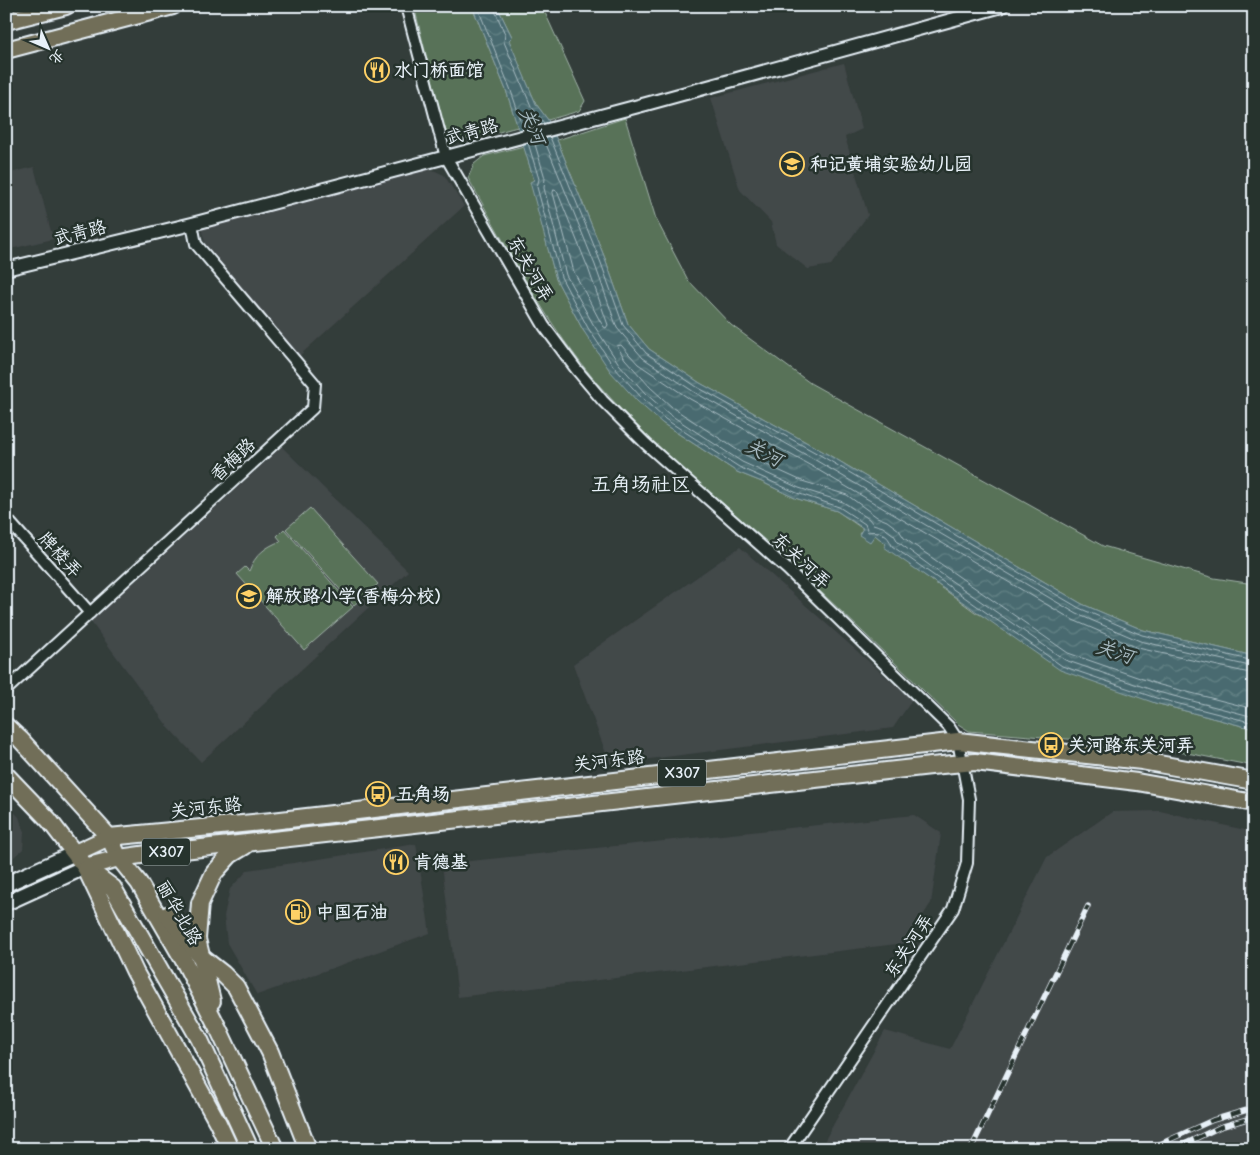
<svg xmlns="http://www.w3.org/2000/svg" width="1260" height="1155" font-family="'Comic Neue','LXGW WenKai TC',sans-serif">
<defs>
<pattern id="water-waves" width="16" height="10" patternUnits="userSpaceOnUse" patternTransform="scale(1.25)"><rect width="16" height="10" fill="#496b70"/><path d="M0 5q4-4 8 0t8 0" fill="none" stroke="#638185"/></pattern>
</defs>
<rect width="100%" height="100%" fill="#333d3a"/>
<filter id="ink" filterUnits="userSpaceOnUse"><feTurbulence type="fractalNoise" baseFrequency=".02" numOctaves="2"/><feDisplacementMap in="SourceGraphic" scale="10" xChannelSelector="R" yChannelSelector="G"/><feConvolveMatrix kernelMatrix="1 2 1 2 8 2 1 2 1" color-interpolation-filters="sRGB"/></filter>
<g filter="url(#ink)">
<!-- built -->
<g fill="#43484a">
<polygon points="844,63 862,129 845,137 868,215 831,265 808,269 776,244 771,222 740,190 711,98"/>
<polygon points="34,167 53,239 6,250 6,174"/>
<polygon points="422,169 433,170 444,175 464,206 299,356 205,243 202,231 205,225"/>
<polygon points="282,447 408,571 201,762 169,728 91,622"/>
<polygon points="740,547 912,700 893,728 610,764 573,664"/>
<polygon points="6,804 19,817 24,832 23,849 6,864"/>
<polygon points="1160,811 1254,832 1254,1149 820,1149 885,1031 950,1049 1047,857 1112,812"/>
<polygon points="914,815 941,833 931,903 905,943 458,997 442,864"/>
<polygon points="416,844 430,933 257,995 227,943 224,916 230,889 248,870"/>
<polygon points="415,1140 416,1149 370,1149"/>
</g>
<!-- park -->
<g fill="#587258" stroke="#a0b2a8">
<path d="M414,6H472L506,90L518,127C503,130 460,146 449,135C446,133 445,127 443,124Z"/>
<polygon points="497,6 542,6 585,101 579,111 548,120 536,104 508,39 512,37"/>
<polygon points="625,118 656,219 688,280 731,325 810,383 1103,546 1214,578 1254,584 1254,656 1143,630 1082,604 822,451 700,383 649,349 628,324 606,261 557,140"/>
<path d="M524,146L534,181L531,182L556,279L583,330L662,423L737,472L762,482L795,498L837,511L863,529L859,534L875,535L886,544L885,546L975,612L1155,703L1254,729V766L1192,754L1104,742L969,731L958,724C895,663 832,601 767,542C703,485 633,430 580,362C536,306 503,239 468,178L474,164L484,156Z"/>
<polygon points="310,508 378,584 354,605 286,529"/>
<path d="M284,529L353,607L304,650L237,574L245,567L249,571C255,555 265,547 281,541L277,536Z"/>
</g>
<!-- water -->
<polygon fill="url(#water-waves)" stroke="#89a1a6" points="472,6 497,6 512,37 509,40 536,104 548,120 557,140 606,261 628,324 649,349 700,383 822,451 1082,604 1143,630 1254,656 1254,729 1155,703 1060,670 884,547 886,544 875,535 870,542 859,535 863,528 837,511 795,498 762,482 737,472 662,423 637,401 610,371 583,330 556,279 530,182 534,180 506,90"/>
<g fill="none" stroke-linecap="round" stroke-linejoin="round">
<!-- shore -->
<g stroke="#a8bbc2" stroke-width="1">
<polyline points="477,6 510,88 524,129"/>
<polyline points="493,6 505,34 504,42 531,106 544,123"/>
<polyline points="550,137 601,263 623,325 646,353 697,387 820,455 1079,608 1142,635 1254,661"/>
<polyline points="544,139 595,265 617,328 643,358 694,392 817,461 1077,614 1140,641 1254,667"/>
<polyline points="534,141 545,178 544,188 566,275 593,324 619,364 645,393 669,414 742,462 799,488 843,502 869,519 873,524 883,527 894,535 898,542 933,568 1065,660 1158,692 1254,717"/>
<path d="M528,143L539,179L537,187L561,277L588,328L614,367L641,397L665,419L739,467L797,493L839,507L865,524L868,532C879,530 888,534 892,546L1062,666L1156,698L1254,723"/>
<polygon points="554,190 557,191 588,268 608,325 606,328 604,327 600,321 574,272 553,193"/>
<polyline points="1254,674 1138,648 1073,620 813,467 690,399 638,364 621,345 617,346 625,359 650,387 673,408 745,455 802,481 847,495 877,517 887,521 899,530 904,538 938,562 1068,653 1160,685 1254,709"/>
</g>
<defs>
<g id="minor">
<polyline points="406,6 446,157 544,326 576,369 603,401 646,444 787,569 949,727 958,741 969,799 967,863 953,909 789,1149"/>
<polyline points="6,518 90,613"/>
<polyline points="6,690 313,408 315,384 196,244 192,224"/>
</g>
<polyline id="tertiary" points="6,269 192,224 446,157 646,104 1002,6"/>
<g id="secondary">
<polyline points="6,884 75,853"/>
<polyline points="6,903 85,867"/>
</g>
<g id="primary">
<polyline points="6,21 66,6"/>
<polyline points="6,50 173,6"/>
<polyline points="6,726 20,739 109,837 119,858 139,883 183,959 218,1028 275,1149"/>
<polyline points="6,775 49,820 85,867 113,888 199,1038 250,1149"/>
<polyline points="75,853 109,837 272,821 958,741 1142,761 1254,781"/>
<polyline points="85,867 119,858 148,854 931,766 975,762 1137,782 1254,803"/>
<polyline points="86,869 135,972 218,1123 230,1149"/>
<polyline points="167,915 200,956 223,974 236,987 270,1052 308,1149"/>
<polyline points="212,1001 197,939 200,903 214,873 230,855 245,846"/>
</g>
</defs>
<!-- minor casing -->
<use href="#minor" stroke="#e8f1f8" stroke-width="14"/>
<!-- tertiary casing -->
<use href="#tertiary" stroke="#e8f1f8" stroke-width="16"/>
<!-- secondary casing -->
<use href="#secondary" stroke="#e8f1f8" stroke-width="18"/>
<!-- primary casing -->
<use href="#primary" stroke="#e8f1f8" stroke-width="20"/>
<!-- minor -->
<use href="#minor" stroke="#26332d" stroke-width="10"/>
<!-- tertiary -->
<use href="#tertiary" stroke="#26332d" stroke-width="12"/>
<!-- secondary -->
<use href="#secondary" stroke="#26332d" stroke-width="14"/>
<!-- primary -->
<use href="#primary" stroke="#716e59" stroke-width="16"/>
<defs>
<g id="rail">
<polyline points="971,1149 1088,906"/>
<polyline points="1149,1149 1213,1120 1254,1108"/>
<polyline points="1174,1149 1220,1127 1254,1117"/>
</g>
</defs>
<!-- rail casing -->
<use href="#rail" stroke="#e8f1f8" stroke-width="5.5"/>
<!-- rail -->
<use href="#rail" stroke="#26332d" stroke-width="4" stroke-dasharray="11" stroke-linecap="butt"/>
</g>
</g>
<!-- icons -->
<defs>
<symbol id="restaurant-ring" viewBox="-11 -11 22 22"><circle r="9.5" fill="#26332d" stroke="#ffd166" stroke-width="1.5"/><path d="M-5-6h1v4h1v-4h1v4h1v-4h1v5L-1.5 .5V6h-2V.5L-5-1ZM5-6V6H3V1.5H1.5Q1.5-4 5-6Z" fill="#ffd166"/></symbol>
<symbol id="school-ring" viewBox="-11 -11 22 22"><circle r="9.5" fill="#26332d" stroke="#ffd166" stroke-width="1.5"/><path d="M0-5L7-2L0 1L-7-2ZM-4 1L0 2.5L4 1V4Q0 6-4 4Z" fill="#ffd166"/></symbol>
<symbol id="bus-ring" viewBox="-11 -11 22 22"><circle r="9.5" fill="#26332d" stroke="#ffd166" stroke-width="1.5"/><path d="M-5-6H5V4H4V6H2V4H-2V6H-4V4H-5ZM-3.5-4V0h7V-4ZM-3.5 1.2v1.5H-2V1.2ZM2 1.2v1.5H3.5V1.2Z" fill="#ffd166"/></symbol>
<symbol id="fuel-ring" viewBox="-11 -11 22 22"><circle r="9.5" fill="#26332d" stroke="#ffd166" stroke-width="1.5"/><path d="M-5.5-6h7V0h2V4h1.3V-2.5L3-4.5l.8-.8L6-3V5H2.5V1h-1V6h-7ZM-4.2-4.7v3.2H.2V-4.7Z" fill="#ffd166"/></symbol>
</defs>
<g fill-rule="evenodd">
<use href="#restaurant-ring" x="363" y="56" width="28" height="28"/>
<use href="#school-ring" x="778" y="150" width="28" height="28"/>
<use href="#school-ring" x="235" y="582" width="28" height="28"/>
<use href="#bus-ring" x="1037" y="731" width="28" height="28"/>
<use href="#bus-ring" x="364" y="780" width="28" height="28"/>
<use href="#restaurant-ring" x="382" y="848" width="28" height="28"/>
<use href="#fuel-ring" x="284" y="898" width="28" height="28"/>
</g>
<g text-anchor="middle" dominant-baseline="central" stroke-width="5" stroke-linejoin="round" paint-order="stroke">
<!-- shield labels -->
<g fill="#26332d" stroke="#aeb8bb" stroke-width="1">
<rect x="658" y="759.5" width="48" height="27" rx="4"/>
<rect x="142" y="838.5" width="48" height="27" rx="4"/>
</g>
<g font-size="16" font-weight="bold" fill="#e8f1f8">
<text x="682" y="773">X307</text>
<text x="166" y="852">X307</text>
</g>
<!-- poi labels -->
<g font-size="18" font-weight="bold" fill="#e8f1f8" stroke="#26332d" text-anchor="start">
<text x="394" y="70">水门桥面馆</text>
<text x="810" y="164">和记黄埔实验幼儿园</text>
<text x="266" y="596">解放路小学(香梅分校)</text>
<text x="1068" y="745">关河路东关河弄</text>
<text x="396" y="794">五角场</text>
<text x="414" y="862">肯德基</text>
<text x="316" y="912">中国石油</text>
</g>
<!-- street labels -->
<g font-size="18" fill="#e8f1f8" stroke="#26332d">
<text transform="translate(472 132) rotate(-15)">武青路</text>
<text transform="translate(80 233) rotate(-14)">武青路</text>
<text transform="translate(530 269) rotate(60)">东关河弄</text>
<text transform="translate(233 460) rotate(-43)">香梅路</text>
<text transform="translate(60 555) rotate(48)">牌楼弄</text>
<text transform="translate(801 561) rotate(43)">东关河弄</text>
<text transform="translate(609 761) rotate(-7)">关河东路</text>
<text transform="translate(206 808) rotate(-6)">关河东路</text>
<text transform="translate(179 913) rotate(60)">丽华北路</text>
<text transform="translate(909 946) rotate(-56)">东关河弄</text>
</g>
<!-- water labels -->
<g font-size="19" font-style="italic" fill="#a8bbc2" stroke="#26332d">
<text transform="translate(532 126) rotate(68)">关河</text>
<text transform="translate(764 453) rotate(26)">关河</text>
<text transform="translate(1115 652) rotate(18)">关河</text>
</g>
<!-- quarter labels -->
<g font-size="20" fill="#e8f1f8" stroke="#26332d">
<text x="641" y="484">五角场社区</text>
</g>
</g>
<!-- margin -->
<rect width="1260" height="1155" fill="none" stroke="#26332d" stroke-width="25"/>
<rect x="12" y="12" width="1235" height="1130" fill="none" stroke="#e8f1f8" stroke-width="2" filter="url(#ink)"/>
<!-- north arrow -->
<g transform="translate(48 48) rotate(135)" stroke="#26332d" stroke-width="4" paint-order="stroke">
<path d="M0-4L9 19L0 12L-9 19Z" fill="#e8f1f8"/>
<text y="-8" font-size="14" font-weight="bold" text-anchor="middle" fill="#e8f1f8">北</text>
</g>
</svg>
